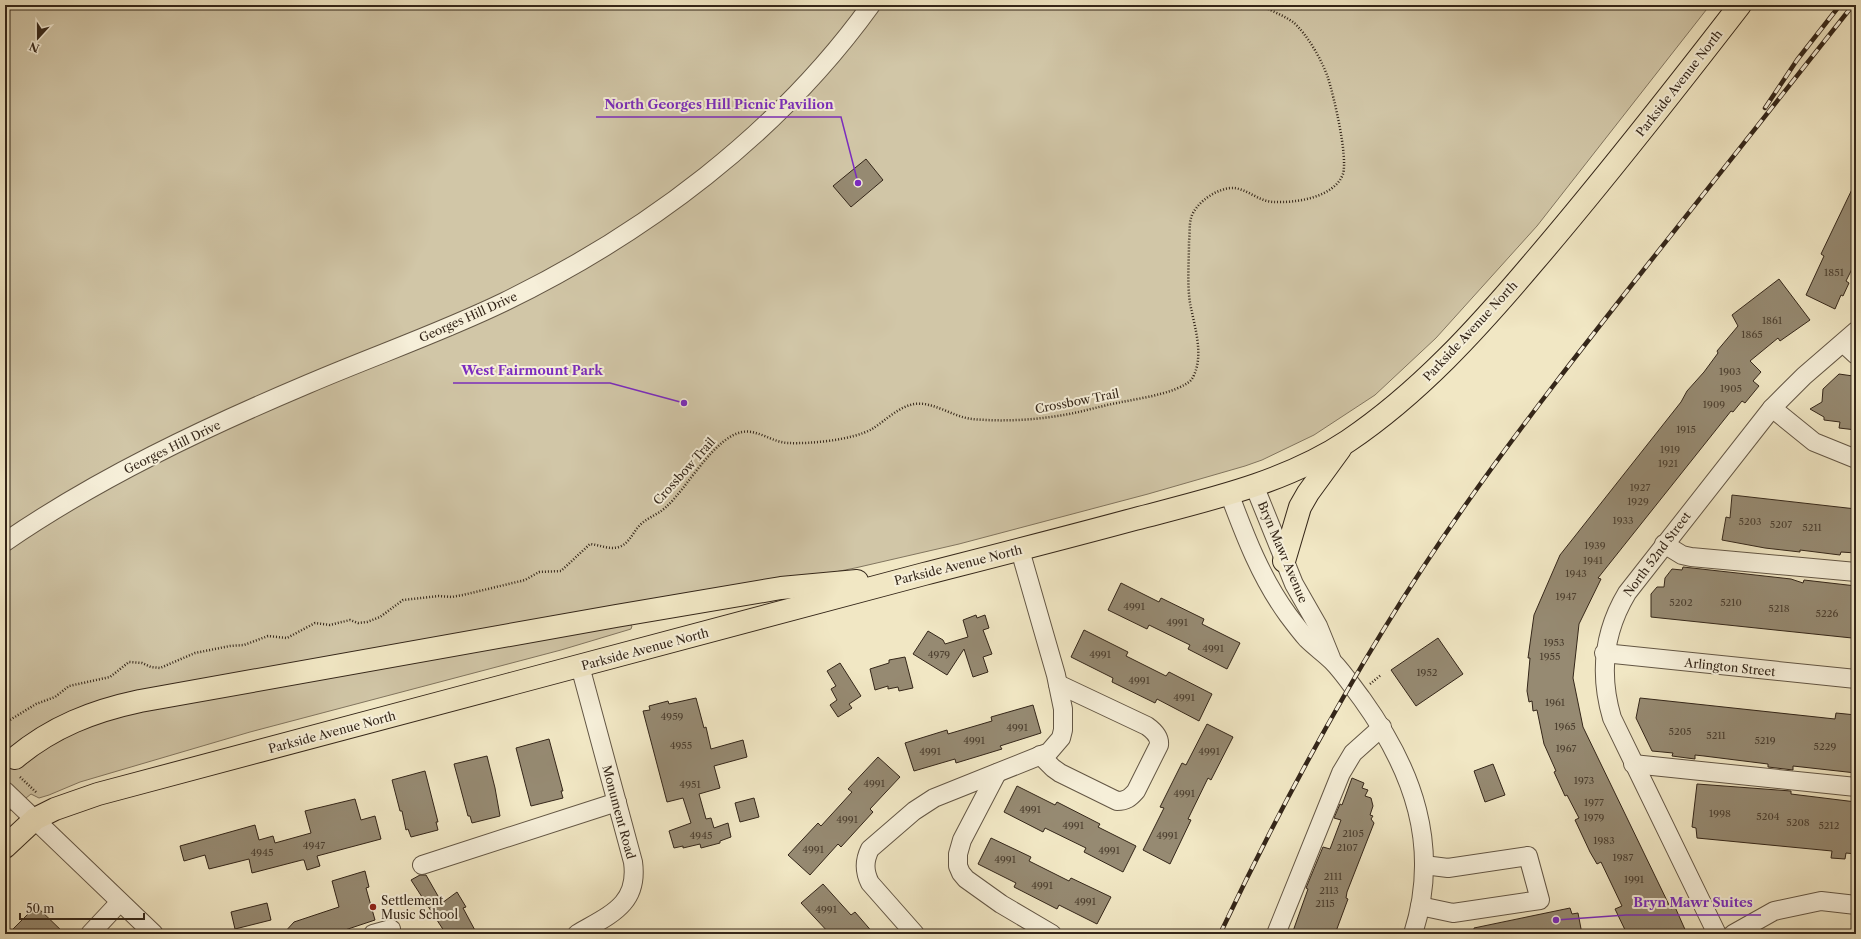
<svg xmlns="http://www.w3.org/2000/svg" width="1861" height="939" font-family="'Libre Caslon Text',serif">
<rect width="100%" height="100%" fill="#f1e7c4"/>
<filter id="stains"><feTurbulence type="fractalNoise" baseFrequency=".005" numOctaves="4"/><feColorMatrix values="0 0 0 0 .2 0 0 0 0 .09 0 0 0 0 .02 0 0 0 .5 -.17"/></filter>
<radialGradient id="worn" r=".72"><stop offset=".6" stop-color="#630" stop-opacity="0"/><stop offset="1" stop-color="#630" stop-opacity=".3"/></radialGradient>
<!-- green -->
<polygon fill="#d1c6a7" stroke="#827660" points="5,5 1710,5 1537,226 1436,338 1375,395 1314,435 1262,460 1245,466 1148,494 959,544 855,568 95,720 629,624 632,626 631,629 561,650 250,732 80,782 49,795 39,798 31,794 5,815"/>
<!-- building -->
<g fill="#968a72" stroke="#342619">
<polygon points="866,159 883,180 851,207 833,186"/>
<polygon points="1856,181 1856,261 1846,281 1849,283 1843,296 1841,295 1835,309 1806,295 1824,256 1821,254"/>
<polygon points="1779,279 1810,320 1780,341 1778,338 1750,361 1761,372 1753,381 1759,386 1745,403 1742,401 1733,412 1731,411 1598,578 1601,579 1579,624 1573,678 1583,727 1671,909 1675,907 1687,934 1627,934 1615,909 1622,906 1601,862 1597,864 1590,852 1575,820 1579,818 1567,795 1565,796 1554,772 1556,771 1544,744 1537,710 1533,711 1532,701 1529,702 1527,691 1530,658 1528,658 1534,615 1560,555 1681,402 1687,391 1704,372 1718,353 1717,351 1738,326 1732,315"/>
<polygon points="1839,374 1853,376 1853,380 1856,380 1856,430 1839,428 1840,422 1824,420 1824,417 1810,409 1822,402 1823,389"/>
<polygon points="1732,495 1856,509 1856,553 1841,552 1840,555 1800,550 1800,552 1765,548 1722,540 1726,517 1730,518"/>
<polygon points="1683,567 1791,579 1803,583 1804,580 1856,586 1856,628 1854,628 1852,638 1651,617 1651,594 1657,587 1664,587 1665,578 1672,569 1682,570"/>
<polygon points="1121,583 1159,602 1161,598 1204,619 1202,624 1240,643 1227,669 1188,649 1190,645 1149,625 1147,629 1108,610"/>
<polygon points="976,615 977,618 985,615 989,628 983,630 992,654 983,657 988,672 973,677 964,649 947,675 913,654 928,631 943,640 945,644 968,637 963,620"/>
<polygon points="1084,630 1128,652 1126,656 1166,676 1169,672 1212,694 1199,721 1157,699 1155,703 1112,682 1113,678 1071,657"/>
<polygon points="1438,638 1463,674 1416,706 1391,670"/>
<polygon points="905,657 913,688 899,691 898,687 888,689 888,686 875,690 870,669 889,663 889,660"/>
<polygon points="840,663 861,696 849,704 852,708 838,717 830,705 837,700 831,689 836,686 827,671"/>
<polygon points="696,698 704,728 706,727 711,749 743,740 747,757 714,766 720,788 699,794 706,819 711,818 714,828 728,823 731,837 720,841 720,843 701,848 700,844 683,848 683,846 674,848 669,831 691,823 683,798 667,802 643,711 650,710 649,706 668,701 669,704"/>
<polygon points="1640,698 1835,719 1836,713 1856,715 1856,773 1793,766 1793,770 1768,767 1768,764 1704,756 1695,755 1695,759 1672,756 1673,753 1652,751 1636,718"/>
<polygon points="1033,705 1041,733 1000,746 1002,749 956,763 955,759 914,771 905,743 947,730 948,734 992,721 991,717"/>
<polygon points="1207,724 1233,737 1211,780 1208,778 1188,819 1191,820 1170,864 1143,850 1164,808 1160,807 1182,763 1186,765"/>
<polygon points="549,739 563,791 561,791 563,798 531,806 516,748"/>
<polygon points="487,756 495,788 500,816 472,823 470,816 468,816 454,764"/>
<polygon points="878,757 900,777 870,809 873,812 841,847 838,844 810,875 788,855 818,823 821,826 852,792 848,789"/>
<polygon points="1493,764 1505,795 1485,802 1474,771"/>
<polygon points="425,771 438,822 436,822 438,830 411,837 408,829 406,830 402,811 400,811 392,780"/>
<polygon points="1352,778 1364,783 1362,788 1368,790 1365,796 1371,798 1373,806 1370,815 1373,816 1371,819 1374,823 1347,892 1346,898 1348,899 1335,934 1292,934 1308,889 1306,888 1323,847 1330,849 1341,820 1334,818 1340,804 1342,805"/>
<polygon points="1697,784 1791,791 1791,794 1856,802 1856,854 1846,853 1845,859 1831,858 1832,851 1697,838 1696,828 1692,827"/>
<polygon points="1017,786 1055,805 1057,802 1100,824 1098,827 1136,846 1123,872 1084,852 1086,848 1045,828 1043,832 1004,812"/>
<polygon points="754,798 759,817 740,822 735,803"/>
<polygon points="355,799 361,820 375,816 381,839 317,856 320,866 307,870 304,860 302,860 252,873 249,859 209,869 205,855 184,861 180,846 255,825 259,840 273,836 275,843 311,833 305,811"/>
<polygon points="991,838 1031,857 1029,861 1069,881 1071,878 1111,897 1097,924 1059,905 1057,909 1014,887 1016,883 978,864"/>
<polygon points="365,871 369,887 366,888 375,920 333,934 283,934 294,922 339,907 332,881"/>
<polygon points="420,875 426,875 442,903 457,892 466,907 463,908 477,934 446,934 411,880"/>
<polygon points="823,884 851,915 855,912 874,934 830,934 801,903"/>
<polygon points="267,903 271,920 235,929 231,912"/>
<polygon points="36,906 65,934 8,934"/>
<polygon points="1570,908 1572,914 1578,913 1582,934 1474,934 1474,928"/>
</g>
<g fill="none" stroke-linecap="round" stroke-linejoin="round">
<defs>
<g id="minor">
<polyline points="1843,343 1856,355"/>
<polyline points="1772,408 1814,442 1856,459"/>
<polyline points="1254,485 1294,584 1318,626 1331,658"/>
<path d="M1229,493C1245,536 1261,578 1288,615C1294,623 1300,631 1307,639C1315,647 1324,653 1332,661C1343,672 1352,686 1362,699C1413,770 1441,846 1413,934"/>
<path d="M5,542C98,478 204,428 308,384C373,356 440,333 504,302C646,233 778,134 871,5"/>
<polyline points="1664,544 1682,555 1691,557 1856,572"/>
<polyline points="1604,653 1856,679"/>
<path d="M1040,755L1053,768L1060,773L1117,801C1126,801 1130,798 1136,791L1159,745C1160,737 1154,731 1147,726L1058,684"/>
<polyline points="1633,764 1856,787"/>
<polyline points="997,773 962,840 958,854 958,866 961,873 966,879 1001,904 1052,934"/>
<polyline points="5,791 154,934"/>
<polyline points="422,865 617,802"/>
<polyline points="1420,906 1453,913 1540,900 1528,856 1448,868 1424,865"/>
<polyline points="90,934 120,902"/>
<polyline points="373,934 391,929"/>
<path d="M577,934C609,915 639,905 633,862L580,666"/>
<path d="M915,934L870,883C864,871 864,861 870,849L914,811L934,798L1049,752L1061,738L1063,730V709L1056,675L1020,550"/>
<polyline points="1276,934 1341,773 1353,753 1382,727"/>
<path d="M1717,934L1612,718C1599,674 1603,633 1627,593L1772,408L1804,376L1856,331"/>
<polyline points="1733,934 1774,911 1821,901 1856,905"/>
</g>
<g id="major">
<polyline points="1284,561 1300,507 1308,493 1340,449"/>
<path d="M15,758C52,727 93,711 140,701L616,616L781,588L857,581"/>
<path d="M5,847L35,819L55,809L98,794C374,722 648,646 924,574C994,556 1065,538 1135,519C1207,500 1285,483 1348,441C1419,393 1477,329 1532,264C1604,180 1672,93 1740,5"/>
</g>
</defs>
<!-- minor casing -->
<use href="#minor" stroke="#635644" stroke-width="20"/>
<!-- major casing -->
<use href="#major" stroke="#342619" stroke-width="24"/>
<!-- path -->
<g stroke="#342619" stroke-width="2.5" stroke-dasharray="1 2" stroke-linecap="butt">
<polyline points="1370,684 1381,675"/>
<path d="M5,723L36,704L55,697L69,686L110,677L129,662L142,663L151,667L160,668L195,653L230,646L244,645L268,636L287,638L315,623L330,625L350,620L358,623L367,622L380,617L403,600L439,596L452,597L463,595L525,580L539,572L561,571L590,544C600,545 610,550 619,547C630,543 632,533 640,525C647,518 657,515 665,508C687,489 713,438 742,432C758,429 773,443 789,443C810,444 853,440 872,429C885,421 898,407 914,404C933,401 953,417 972,419C1004,422 1037,420 1069,414C1085,411 1101,406 1117,403C1136,399 1158,396 1176,389C1184,385 1191,383 1194,375C1204,353 1194,325 1190,303C1187,283 1189,262 1189,242C1190,234 1189,225 1191,218C1195,203 1218,187 1234,188C1247,189 1260,202 1274,202C1295,203 1334,198 1343,174C1348,156 1334,97 1328,78C1322,60 1307,34 1293,22C1283,15 1271,11 1261,5"/>
<polyline points="20,777 37,793"/>
</g>
<!-- minor -->
<use href="#minor" stroke="#f6efd9" stroke-width="18"/>
<!-- major -->
<use href="#major" stroke="#f1e7c4" stroke-width="22"/>
<defs>
<g id="rail">
<polyline points="1765,108 1797,60 1840,5"/>
<path d="M1220,934C1290,786 1370,641 1464,507C1523,423 1586,343 1649,263C1717,177 1785,91 1853,5"/>
</g>
</defs>
<!-- rail casing -->
<use href="#rail" stroke="#342619" stroke-width="4.5"/>
<!-- rail -->
<use href="#rail" stroke="#f6efd9" stroke-width="3" stroke-dasharray="9" stroke-linecap="butt"/>
</g>
<!-- markers -->
<circle fill="#8f2418" stroke="#f6efd9" stroke-width="1.5" cx="373" cy="907" r="4"/>
<g text-anchor="middle" dominant-baseline="central" stroke-width="4" stroke-linejoin="round" paint-order="stroke">
<!-- number labels -->
<g font-size="10" fill="#4c3f2f">
<text x="1834" y="272">1851</text>
<text x="1772" y="320">1861</text>
<text x="1752" y="334">1865</text>
<text x="1730" y="371">1903</text>
<text x="1731" y="388">1905</text>
<text x="1714" y="404">1909</text>
<text x="1686" y="429">1915</text>
<text x="1670" y="449">1919</text>
<text x="1668" y="463">1921</text>
<text x="1640" y="487">1927</text>
<text x="1638" y="501">1929</text>
<text x="1623" y="520">1933</text>
<text x="1750" y="521">5203</text>
<text x="1781" y="524">5207</text>
<text x="1812" y="527">5211</text>
<text x="1595" y="545">1939</text>
<text x="1593" y="560">1941</text>
<text x="1576" y="573">1943</text>
<text x="1566" y="596">1947</text>
<text x="1681" y="602">5202</text>
<text x="1731" y="602">5210</text>
<text x="1134" y="606">4991</text>
<text x="1779" y="608">5218</text>
<text x="1827" y="613">5226</text>
<text x="1177" y="622">4991</text>
<text x="1554" y="642">1953</text>
<text x="1213" y="648">4991</text>
<text x="939" y="654">4979</text>
<text x="1100" y="654">4991</text>
<text x="1550" y="656">1955</text>
<text x="1427" y="672">1952</text>
<text x="1139" y="680">4991</text>
<text x="1184" y="697">4991</text>
<text x="1555" y="702">1961</text>
<text x="672" y="716">4959</text>
<text x="1565" y="726">1965</text>
<text x="1017" y="727">4991</text>
<text x="1680" y="731">5205</text>
<text x="1716" y="735">5211</text>
<text x="974" y="740">4991</text>
<text x="1765" y="740">5219</text>
<text x="681" y="745">4955</text>
<text x="1825" y="746">5229</text>
<text x="1566" y="748">1967</text>
<text x="930" y="751">4991</text>
<text x="1209" y="751">4991</text>
<text x="1584" y="780">1973</text>
<text x="874" y="783">4991</text>
<text x="690" y="784">4951</text>
<text x="1184" y="793">4991</text>
<text x="1594" y="802">1977</text>
<text x="1030" y="809">4991</text>
<text x="1720" y="813">1998</text>
<text x="1768" y="816">5204</text>
<text x="1594" y="817">1979</text>
<text x="847" y="819">4991</text>
<text x="1798" y="822">5208</text>
<text x="1073" y="825">4991</text>
<text x="1829" y="825">5212</text>
<text x="1353" y="833">2105</text>
<text x="701" y="835">4945</text>
<text x="1167" y="835">4991</text>
<text x="1604" y="840">1983</text>
<text x="314" y="845">4947</text>
<text x="1347" y="847">2107</text>
<text x="813" y="849">4991</text>
<text x="1109" y="850">4991</text>
<text x="262" y="852">4945</text>
<text x="1623" y="857">1987</text>
<text x="1005" y="859">4991</text>
<text x="1333" y="876">2111</text>
<text x="1634" y="879">1991</text>
<text x="1042" y="885">4991</text>
<text x="1329" y="890">2113</text>
<text x="1085" y="901">4991</text>
<text x="1325" y="903">2115</text>
<text x="826" y="909">4991</text>
</g>
<!-- street labels -->
<g font-size="12" fill="#342619" stroke="#f6efd9">
<text transform="translate(1679 83) rotate(-52)">Parkside Avenue North</text>
<text transform="translate(468 317) rotate(-24)">Georges Hill Drive</text>
<text transform="translate(1470 331) rotate(-47)">Parkside Avenue North</text>
<text transform="translate(1077 401) rotate(-11)">Crossbow Trail</text>
<text transform="translate(172 447) rotate(-26)">Georges Hill Drive</text>
<text transform="translate(684 471) rotate(-48)">Crossbow Trail</text>
<text transform="translate(1283 552) rotate(67)">Bryn Mawr Avenue</text>
<text transform="translate(1657 554) rotate(-53)">North 52nd Street</text>
<text transform="translate(958 565) rotate(-14)">Parkside Avenue North</text>
<text transform="translate(645 649) rotate(-15)">Parkside Avenue North</text>
<text transform="translate(1730 667) rotate(6)">Arlington Street</text>
<text transform="translate(332 732) rotate(-15)">Parkside Avenue North</text>
<text transform="translate(619 812) rotate(75)">Monument Road</text>
</g>
<!-- poi labels -->
<g font-size="12" fill="#342619" stroke="#f6efd9" text-anchor="start">
<text x="381" y="900">Settlement<tspan x="381" dy="14">Music School</tspan></text>
</g>
</g>
<!-- callouts -->
<path fill="none" stroke="#7b2cbf" stroke-width="1.5" d="M858 183L841 117H596M684 403L610 383H453M1556 920L1626 915H1761"/>
<g fill="#7b2cbf" stroke="#f6efd9" stroke-width="1.5">
<circle cx="858" cy="183" r="4"/>
<circle cx="684" cy="403" r="4"/>
<circle cx="1556" cy="920" r="4"/>
</g>
<g font-size="13" text-anchor="middle" font-weight="bold" fill="#7b2cbf" stroke="#f6efd9" stroke-width="4" stroke-linejoin="round" paint-order="stroke">
<text x="719" y="109">North Georges Hill Picnic Pavilion</text>
<text x="532" y="375">West Fairmount Park</text>
<text x="1693" y="907">Bryn Mawr Suites</text>
</g>
<!-- margin -->
<rect width="1861" height="939" fill="none" stroke="#f1e7c4" stroke-width="20"/>
<rect x="6" y="6" width="1849" height="927" fill="none" stroke="#342619" stroke-width="2"/>
<rect x="10" y="10" width="1841" height="919" fill="none" stroke="#342619"/>
<!-- north arrow -->
<g transform="translate(38 38) rotate(201)" stroke="#f6efd9" stroke-width="3" paint-order="stroke">
<path d="M0-3L7 15L0 10L-7 15Z" fill="#342619"/>
<text y="-6" font-size="11" font-weight="bold" text-anchor="middle" fill="#342619">N</text>
</g>
<!-- scale -->
<path d="M20 913v6h124v-6" fill="none" stroke="#342619" stroke-width="2"/>
<text x="26" y="913" font-size="12" fill="#342619" stroke="#f6efd9" stroke-width="3" paint-order="stroke">50 m</text>
<rect width="100%" height="100%" filter="url(#stains)"/>
<rect width="100%" height="100%" fill="url(#worn)"/>
</svg>
